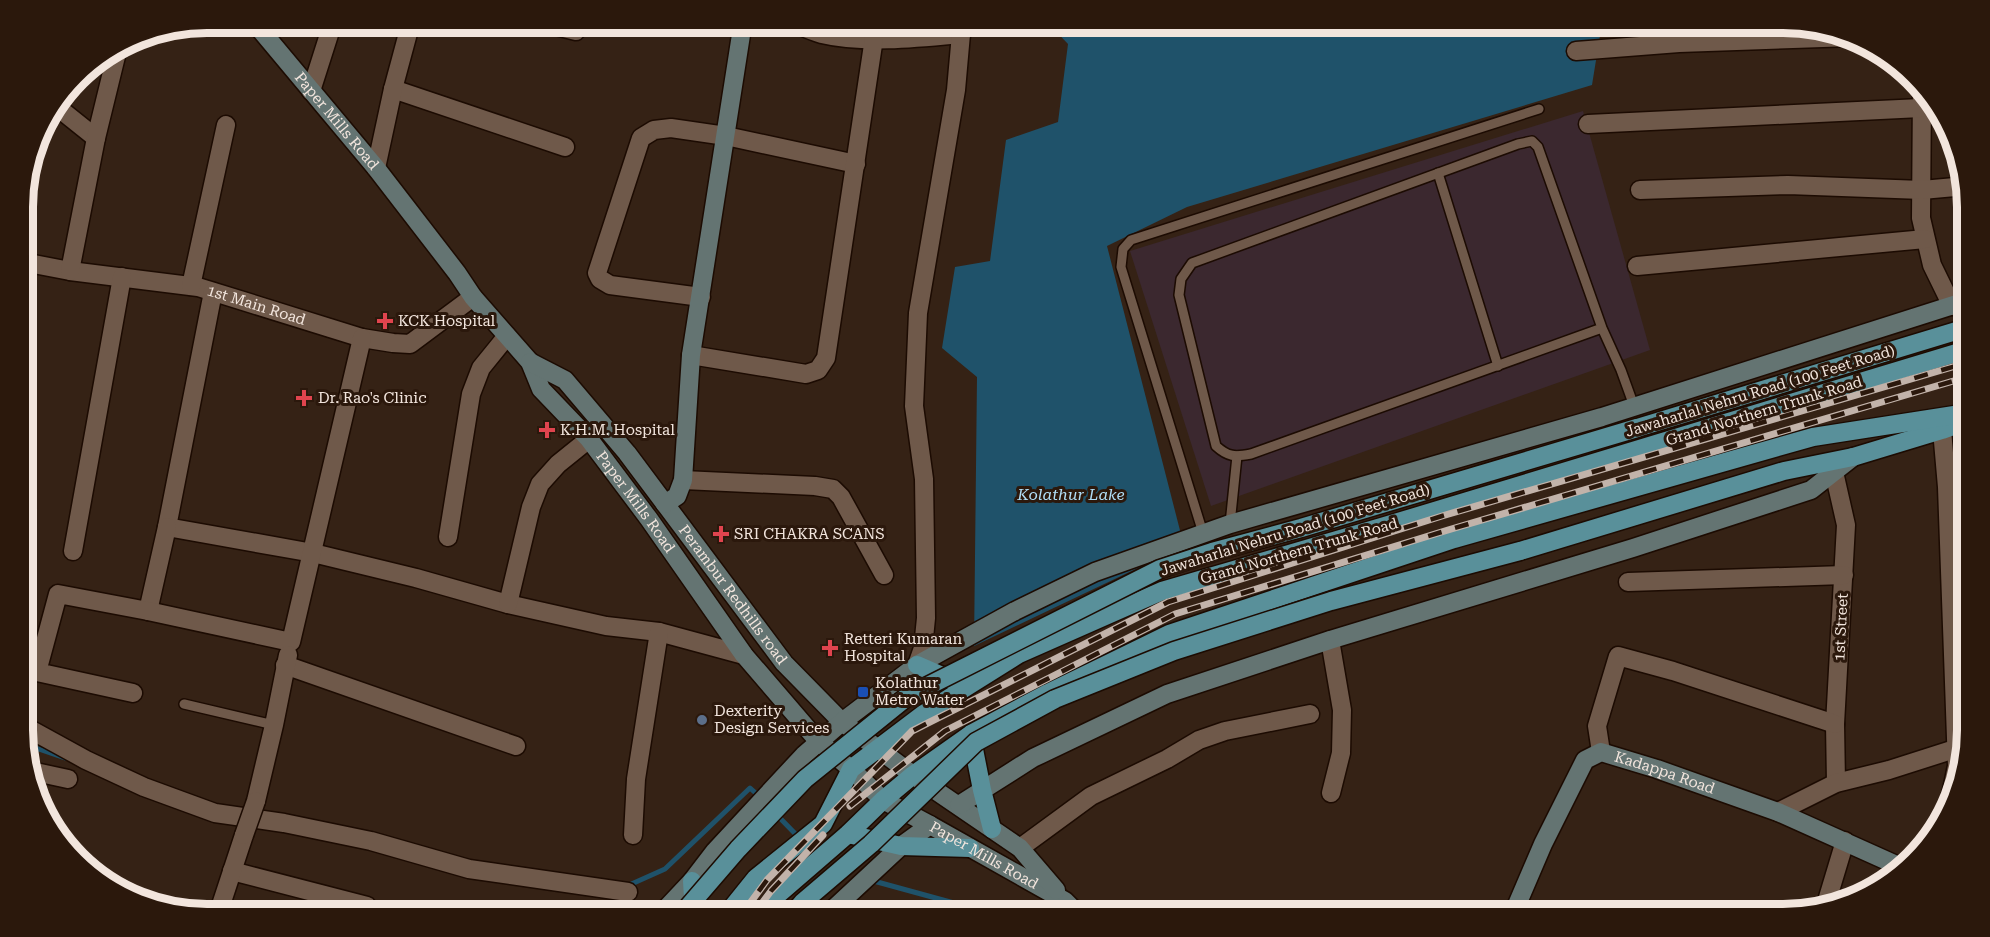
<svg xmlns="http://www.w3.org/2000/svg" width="1990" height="937" font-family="'Roboto Serif',serif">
<rect width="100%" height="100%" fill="#352215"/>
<!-- industrial -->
<polygon fill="#3b282f" points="1583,111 1650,350 1211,506 1130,251"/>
<!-- water -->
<polygon fill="#1f526a" points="1048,23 1602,23 1592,85 1187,207 1107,246 1184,546 974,646 977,377 942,348 955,267 990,261 1006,140 1058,122 1068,44"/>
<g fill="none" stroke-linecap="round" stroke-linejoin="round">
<!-- stream -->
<g stroke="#1f526a" stroke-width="5">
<polyline points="24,744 65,758"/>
<polyline points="775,813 814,853"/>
<polyline points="870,880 994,914"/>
<polyline points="627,886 665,869 750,788 760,797"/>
</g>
<defs>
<g id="lane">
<polyline points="1438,173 1498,366"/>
<path d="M1602,328L1251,454C1235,457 1228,457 1216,446L1179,295L1181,279L1192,263L1518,144L1532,141L1538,147L1602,328L1621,370L1634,406"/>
<polyline points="1230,524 1237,456"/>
<polyline points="1203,533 1121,267 1123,249 1131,240 1539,109"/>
<polyline points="184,704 274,725"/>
</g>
<g id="street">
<polyline points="540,22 576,31"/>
<path d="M791,22C801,26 811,31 822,34C863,44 919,38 961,34L968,22"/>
<polyline points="1576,51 1679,43 1853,37"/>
<polyline points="393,89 565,147"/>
<polyline points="1922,89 1921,218 1932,265 1952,306"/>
<polyline points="311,91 333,22"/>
<polyline points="56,106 96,138"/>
<polyline points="1588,124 1921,108"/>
<polyline points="376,168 393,89 411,22"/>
<polyline points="1640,190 1788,185 1922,190 1966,186"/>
<path id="s1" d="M23,262L70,271L198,287L362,338L393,343L410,344L473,297"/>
<polyline points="1637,266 1925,239"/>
<polyline points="70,271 96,138 118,48"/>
<polyline points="191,286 226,125"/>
<polyline points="213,292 167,527 313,553 416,578 508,604 606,626 659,632 744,655"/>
<polyline points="701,297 610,285 600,279 597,273 641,138 654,130 671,128 726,136 856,164"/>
<polyline points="691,355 806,374 818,370 826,358 874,38"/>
<polyline points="1942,430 1947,487 1957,766 1948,809"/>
<polyline points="1834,472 1846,525 1835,724 1836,783"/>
<polyline points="683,480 815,486 833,489 841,497 884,575"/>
<polyline points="448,537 471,394 481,368 507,336"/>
<polyline points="73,551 122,277"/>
<polyline points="1628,582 1844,575"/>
<polyline points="508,604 531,507 540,484 558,464 589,439"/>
<polyline points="148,611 167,527"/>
<polyline points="1330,640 1342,710 1341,753 1331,793"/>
<polyline points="285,665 516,746"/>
<polyline points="917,665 923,648 926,618 924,479 914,406 918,313 956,90 961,34"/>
<polyline points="133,693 37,672 58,594 148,611 291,642 362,338"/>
<polyline points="24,726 86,760 144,787 215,813 284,823 371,841 469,869 628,892"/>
<polyline points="1601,752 1597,726 1618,656 1673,671 1835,724"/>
<polyline points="31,771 68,779"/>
<polyline points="256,801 274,725 288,655"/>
<polyline points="1778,812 1836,783 1889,770 1964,746"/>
<polyline points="633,835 636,779 659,632"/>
<polyline points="1020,848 1091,796 1167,759 1199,740 1225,731 1310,714"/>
<polyline points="232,871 367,906"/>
<polyline points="1826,904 1845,841"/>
<polyline points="218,914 244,835"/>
</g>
<g id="secondary">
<path id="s2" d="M254,22L376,168L457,273L473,297L530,362L541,389L589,439L649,519L744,655L818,741L851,769L883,800L930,825L1065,901L1078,914"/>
<path id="s3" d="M530,362L565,380L627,453L784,663L842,722L913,775L1020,848L1056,890"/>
<polyline points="665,504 677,496 683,480 691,355 743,22"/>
<polyline points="959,805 1033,758 1167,694 1330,640 1633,548 1811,490 1853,457"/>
<polyline points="661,914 692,881 715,851 804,755 842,722 917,665 1015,611 1095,572 1230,524 1602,417 1966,301"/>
<polyline points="828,914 901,846 930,825"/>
<path id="s4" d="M1513,914L1543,844L1585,760L1601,752L1657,769L1778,812L1903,868"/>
</g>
<g id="primary">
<polyline points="1637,428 1966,328"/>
<polyline points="1520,551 1784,471 1853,457 1942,430 1967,421"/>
<polyline points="917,665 956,682"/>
<polyline points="971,734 982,790 992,829"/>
<polyline points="848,834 901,846 970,848"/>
<polyline points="692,881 694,914"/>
<polyline points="727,914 756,878 823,824 851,769 925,713 1019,654 1162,591 1385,526 1966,350"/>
<polyline points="763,914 774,898 848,834 883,800 913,775 971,734 1048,693 1169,634 1454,539 1813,437 1967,413"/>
</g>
</defs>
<!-- lane casing -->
<use href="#lane" stroke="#1c0b02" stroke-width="12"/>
<!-- street casing -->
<use href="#street" stroke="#1c0b02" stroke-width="21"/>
<!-- secondary casing -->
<use href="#secondary" stroke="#1c0b02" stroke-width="21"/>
<!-- primary casing -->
<use href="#primary" stroke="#1c0b02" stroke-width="21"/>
<!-- lane -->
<use href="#lane" stroke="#6f594a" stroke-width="9"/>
<!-- street -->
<use href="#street" stroke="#6f594a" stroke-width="18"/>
<!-- secondary -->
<use href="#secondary" stroke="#647472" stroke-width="18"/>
<!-- primary -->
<use href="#primary" stroke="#59909a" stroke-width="18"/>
<defs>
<g id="rail">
<polyline points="850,806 945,731 1175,614 1448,530 1967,377"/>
<polyline points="742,914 767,880 912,731 1168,602 1442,516 1966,363"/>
<polyline points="754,914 771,891 823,835"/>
</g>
</defs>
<!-- rail casing -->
<use href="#rail" stroke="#c2b3aa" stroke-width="7"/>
<!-- rail -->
<use href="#rail" stroke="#2b180c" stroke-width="4.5" stroke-dasharray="14" stroke-linecap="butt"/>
<defs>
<polyline id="street-bridge" points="244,835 256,801"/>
<g id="primary-bridge">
<polyline points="682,914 738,849 805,779 908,696 1160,569 1212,552 1301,528 1637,428"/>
<polyline points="793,914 803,902 871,844 976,742 1055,699 1174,651 1331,601 1520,551"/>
</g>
</defs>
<!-- street-bridge casing -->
<use href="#street-bridge" stroke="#1c0b02" stroke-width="21" stroke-linecap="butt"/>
<!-- primary-bridge casing -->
<use href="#primary-bridge" stroke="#1c0b02" stroke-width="21" stroke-linecap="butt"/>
<!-- street-bridge -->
<use href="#street-bridge" stroke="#6f594a" stroke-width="18"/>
<!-- primary-bridge -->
<use href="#primary-bridge" stroke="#59909a" stroke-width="18"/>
</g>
<!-- markers -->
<g fill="#e0444e" stroke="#2b180c" stroke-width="2">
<path d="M382 312h6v6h6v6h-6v6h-6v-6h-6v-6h6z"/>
<path d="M301 389h6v6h6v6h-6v6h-6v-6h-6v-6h6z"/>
<path d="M544 421h6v6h6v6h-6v6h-6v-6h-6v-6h6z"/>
<path d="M718 525h6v6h6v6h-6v6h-6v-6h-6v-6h6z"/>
<path d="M827 639h6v6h6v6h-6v6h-6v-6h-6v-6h6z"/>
</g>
<rect fill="#1a4fb4" stroke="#2b180c" stroke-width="2" x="857" y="686" width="12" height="12" rx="3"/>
<circle fill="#5c6f8a" stroke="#2b180c" stroke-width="2" cx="702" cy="720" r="6"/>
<g text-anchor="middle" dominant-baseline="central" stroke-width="6" stroke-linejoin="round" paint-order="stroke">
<!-- street labels -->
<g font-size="15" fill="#f2e5dd" stroke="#2b180c">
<text stroke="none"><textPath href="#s2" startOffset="129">Paper Mills Road</textPath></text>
<text stroke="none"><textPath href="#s1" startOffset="238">1st Main Road</textPath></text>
<text transform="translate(1760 391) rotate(-17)">Jawaharlal Nehru Road (100 Feet Road)</text>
<text transform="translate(1764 411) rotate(-17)">Grand Northern Trunk Road</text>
<text stroke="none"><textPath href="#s2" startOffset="615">Paper Mills Road</textPath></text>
<text transform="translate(1295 530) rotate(-17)">Jawaharlal Nehru Road (100 Feet Road)</text>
<text transform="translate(1299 551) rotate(-16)">Grand Northern Trunk Road</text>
<text stroke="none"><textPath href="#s3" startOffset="312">Perambur Redhills road</textPath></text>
<text transform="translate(1841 627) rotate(-87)">1st Street</text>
<text stroke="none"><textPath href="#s4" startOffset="255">Kadappa Road</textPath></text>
<text stroke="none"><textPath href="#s2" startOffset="1119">Paper Mills Road</textPath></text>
</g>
<!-- poi labels -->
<g font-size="15" fill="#f2e5dd" stroke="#2b180c" text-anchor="start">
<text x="398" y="321">KCK Hospital</text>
<text x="318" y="398">Dr. Rao's Clinic</text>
<text x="560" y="430">K.H.M. Hospital</text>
<text x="734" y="534">SRI CHAKRA SCANS</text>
<text x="844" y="639">Retteri Kumaran<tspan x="844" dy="17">Hospital</tspan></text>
<text x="875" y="683">Kolathur<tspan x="875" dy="17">Metro Water</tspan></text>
<text x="714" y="711">Dexterity<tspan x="714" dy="17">Design Services</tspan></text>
</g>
<!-- water labels -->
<g font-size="16" font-style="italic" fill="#b0ddf6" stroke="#2b180c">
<text x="1071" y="494">Kolathur Lake</text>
</g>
</g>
<!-- crop -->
<path d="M0 0H1990V937H0ZM207 33H1783A174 174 0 0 1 1957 207V730A174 174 0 0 1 1783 904H207A174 174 0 0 1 33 730V207A174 174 0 0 1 207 33Z" fill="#2b180c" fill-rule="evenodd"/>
<path fill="none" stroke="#f2e5dd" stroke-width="8" d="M207 33H1783A174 174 0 0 1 1957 207V730A174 174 0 0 1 1783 904H207A174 174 0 0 1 33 730V207A174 174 0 0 1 207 33Z"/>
</svg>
